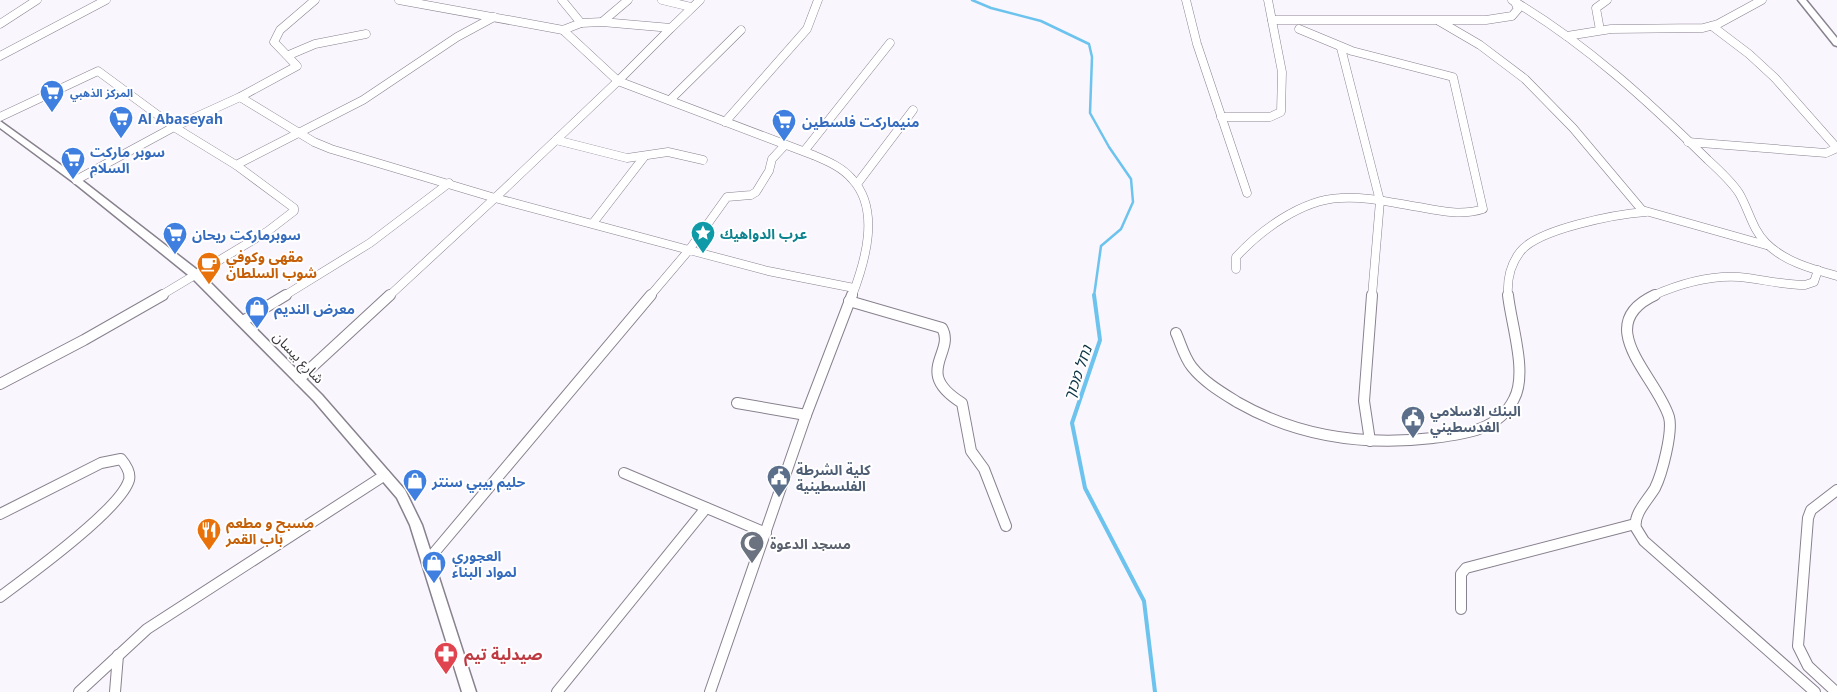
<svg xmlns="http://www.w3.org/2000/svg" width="1837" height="692" font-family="'Noto Sans','Noto Sans Arabic','Noto Sans Hebrew',sans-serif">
<rect width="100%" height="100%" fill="#faf6fe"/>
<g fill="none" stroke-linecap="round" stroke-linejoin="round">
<!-- stream-far1 -->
<polyline stroke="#6cc3ed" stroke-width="2.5" points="972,0 991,8 1041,21 1089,44 1092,57 1090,113 1109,147 1131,179 1133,202 1121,229 1101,246 1094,296"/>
<!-- stream -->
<polyline stroke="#6cc3ed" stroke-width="4" points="1094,295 1100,340 1072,423 1085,488 1144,601 1155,692"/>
<defs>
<g id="minor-far1">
<path d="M315,0L280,30L274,42L297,66L240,97L314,142L331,149L495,198L618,81L813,155C827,161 842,167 852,179C881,210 865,262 852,296"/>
<polyline points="399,0 563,30 581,23 562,0"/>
<polyline points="662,0 691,7"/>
<polyline points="1186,0 1197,44 1247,193"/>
<path d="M1512,0C1585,43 1648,101 1708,160C1719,170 1731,181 1739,193C1749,210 1752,229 1766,243C1785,262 1812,269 1837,276"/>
<polyline points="1272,20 1486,20 1512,16 1518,9 1515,2"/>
<polyline points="1439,21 1480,45 1525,79 1573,128 1642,210 1766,245"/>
<polyline points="602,22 628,0"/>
<polyline points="581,23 602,22 671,28 700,0"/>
<polyline points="0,24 37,0"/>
<polyline points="563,30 618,81 671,28"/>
<polyline points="1600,30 1596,8 1607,0"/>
<polyline points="1567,36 1611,29 1703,28 1718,24 1762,0"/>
<polyline points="1341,48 1380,201 1372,296"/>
<polyline points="289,55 315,44 366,34"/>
<polyline points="0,56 106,0"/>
<polyline points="670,100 741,30"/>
<polyline points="0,117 98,71 174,127 236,165 363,100 457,37 494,17"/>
<polyline points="1221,117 1270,117 1281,112 1282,72 1268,0"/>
<polyline points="725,122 807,29 818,0"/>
<polyline points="556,140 627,158 668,152 703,160"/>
<polyline points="1688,142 1826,153 1837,148 1775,78 1749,54 1712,26"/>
<polyline points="805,150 890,43"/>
<polyline points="76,180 174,127 240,97"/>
<polyline points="857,184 913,110"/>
<polyline points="593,223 644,157"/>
<path d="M1236,269V257C1261,230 1301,200 1340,198C1366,196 1393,203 1419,207C1440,211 1462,216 1483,209L1453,77L1352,51L1299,29"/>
<polyline points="160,296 268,231 294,211 294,208 236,165"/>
<polyline points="284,296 370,243 449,183"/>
<polyline points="389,296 495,198 689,250 727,197 751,195 756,192 769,171 772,159 785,145"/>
<polyline points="650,296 689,250 768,271 854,288"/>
<path d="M1508,296C1507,281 1510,265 1520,252C1537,229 1617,214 1646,212"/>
<path d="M1652,296C1679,284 1709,275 1739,277C1761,279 1783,285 1805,285L1814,282L1818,270"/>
</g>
<g id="minor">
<path d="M1655,295C1590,325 1657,377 1669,417C1673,432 1662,474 1655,488C1648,500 1633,514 1636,528L1644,541L1815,692"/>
<path d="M849,301L942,328C956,353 912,372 962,403L971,451L984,469L1006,526"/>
<polyline points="243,321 286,295"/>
<path d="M1176,333C1181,344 1184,357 1192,367C1204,382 1221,392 1237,402C1298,437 1364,446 1433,438C1465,434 1499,430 1514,399C1528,373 1511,324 1508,295"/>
<polyline points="299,379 390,295"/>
<polyline points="0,384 84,340 163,295"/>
<polyline points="737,403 806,415 852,295"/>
<polyline points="1370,441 1364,401 1372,295"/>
<polyline points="624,473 766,533"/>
<path d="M0,514L101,463L121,459C126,465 131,472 129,480C121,509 27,577 0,597"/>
<polyline points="428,560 651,295"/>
<polyline points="1461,609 1461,574 1466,568 1635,524"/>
<polyline points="79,692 147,629 385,475"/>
<polyline points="115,692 118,655"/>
<polyline points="557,692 706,508"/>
<polyline points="710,692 806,415"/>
<polyline points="1836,692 1808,666 1798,646 1808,518 1811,510 1837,490"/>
</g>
<g id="tertiary">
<polygon points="1798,0 1806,0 1837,38 1837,46 1834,45"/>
<polygon points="0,121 79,178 200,272 322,395 405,490 422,525 476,692 462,692 410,525 397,498 314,401 192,278 73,182 0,128"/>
</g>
</defs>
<!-- minor-far1 casing -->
<use href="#minor-far1" stroke="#88818e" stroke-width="9"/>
<!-- minor casing -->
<use href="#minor" stroke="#88818e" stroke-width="12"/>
<!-- tertiary casing -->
<use href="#tertiary" stroke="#88818e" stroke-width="3"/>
<!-- minor-far1 -->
<use href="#minor-far1" stroke="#fff" stroke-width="8"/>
<!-- minor -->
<use href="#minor" stroke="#fff" stroke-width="10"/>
<!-- tertiary -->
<use href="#tertiary" fill="#fff" fill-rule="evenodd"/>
</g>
<!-- icons -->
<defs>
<symbol id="supermarket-pin" viewBox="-11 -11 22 30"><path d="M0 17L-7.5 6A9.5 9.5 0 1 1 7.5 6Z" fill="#3f7fe0" stroke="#fff"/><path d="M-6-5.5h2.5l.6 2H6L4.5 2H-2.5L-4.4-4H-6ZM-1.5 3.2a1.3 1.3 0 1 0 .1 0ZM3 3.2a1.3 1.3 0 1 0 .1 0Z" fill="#fff"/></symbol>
<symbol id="sight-pin" viewBox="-11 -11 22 30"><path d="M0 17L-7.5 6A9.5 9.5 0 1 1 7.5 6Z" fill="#0f9aa8" stroke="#fff"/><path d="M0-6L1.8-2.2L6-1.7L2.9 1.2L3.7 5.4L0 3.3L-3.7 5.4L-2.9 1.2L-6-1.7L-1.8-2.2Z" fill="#fff"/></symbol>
<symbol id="cafe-pin" viewBox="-11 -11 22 30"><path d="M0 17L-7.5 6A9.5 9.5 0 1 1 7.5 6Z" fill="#e8710a" stroke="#fff"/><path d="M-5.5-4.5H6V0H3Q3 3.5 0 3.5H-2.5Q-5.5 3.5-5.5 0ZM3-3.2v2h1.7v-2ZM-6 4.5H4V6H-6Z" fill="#fff"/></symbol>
<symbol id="shop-pin" viewBox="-11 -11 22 30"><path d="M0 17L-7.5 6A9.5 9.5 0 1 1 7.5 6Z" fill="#3f7fe0" stroke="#fff"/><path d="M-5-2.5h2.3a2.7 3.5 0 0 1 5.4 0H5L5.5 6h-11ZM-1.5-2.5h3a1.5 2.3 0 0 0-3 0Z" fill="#fff"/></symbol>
<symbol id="civic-pin" viewBox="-11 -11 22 30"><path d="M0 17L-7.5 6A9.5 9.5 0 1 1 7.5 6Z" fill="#5c6f8a" stroke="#fff"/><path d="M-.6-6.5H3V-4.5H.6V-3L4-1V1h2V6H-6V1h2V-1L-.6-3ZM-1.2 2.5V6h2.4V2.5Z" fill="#fff"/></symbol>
<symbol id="restaurant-pin" viewBox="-11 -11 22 30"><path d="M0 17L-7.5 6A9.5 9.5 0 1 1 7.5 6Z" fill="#e8710a" stroke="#fff"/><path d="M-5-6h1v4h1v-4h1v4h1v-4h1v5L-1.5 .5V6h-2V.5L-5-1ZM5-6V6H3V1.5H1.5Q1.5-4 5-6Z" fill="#fff"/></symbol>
<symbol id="mosque-pin" viewBox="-11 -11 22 30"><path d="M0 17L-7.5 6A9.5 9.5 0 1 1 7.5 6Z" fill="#6b7280" stroke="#fff"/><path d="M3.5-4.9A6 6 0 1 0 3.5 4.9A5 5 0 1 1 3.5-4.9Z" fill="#fff"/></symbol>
<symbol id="pharmacy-pin" viewBox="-11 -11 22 30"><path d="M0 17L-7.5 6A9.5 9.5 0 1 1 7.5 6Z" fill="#e0444e" stroke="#fff"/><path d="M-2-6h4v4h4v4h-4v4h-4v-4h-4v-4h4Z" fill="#fff"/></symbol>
</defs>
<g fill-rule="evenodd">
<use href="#supermarket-pin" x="38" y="78" width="28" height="38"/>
<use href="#supermarket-pin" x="107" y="104" width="28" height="38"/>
<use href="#supermarket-pin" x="770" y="107" width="28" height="38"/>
<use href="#supermarket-pin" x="59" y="145" width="28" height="38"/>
<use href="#sight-pin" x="689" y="219" width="28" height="38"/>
<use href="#supermarket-pin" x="161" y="220" width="28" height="38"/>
<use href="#cafe-pin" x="195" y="250" width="28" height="38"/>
<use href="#shop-pin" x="243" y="294" width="28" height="38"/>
<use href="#civic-pin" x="1399" y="404" width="28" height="38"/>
<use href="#civic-pin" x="765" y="463" width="28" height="38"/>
<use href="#shop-pin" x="401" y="467" width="28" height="38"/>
<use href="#restaurant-pin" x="195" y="516" width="28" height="38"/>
<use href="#mosque-pin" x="738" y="529" width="28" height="38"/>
<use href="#shop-pin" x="420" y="549" width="28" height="38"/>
<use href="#pharmacy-pin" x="432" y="640" width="28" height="38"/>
</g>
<g text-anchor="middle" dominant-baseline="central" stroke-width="4" stroke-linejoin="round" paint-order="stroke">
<!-- far-shop labels -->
<g font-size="11" font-weight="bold" fill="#366cbe" stroke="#fff" text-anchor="start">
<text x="70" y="92">المركز الذهبي</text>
</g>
<!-- shop labels -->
<g font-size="14" font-weight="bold" fill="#366cbe" stroke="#fff" text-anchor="start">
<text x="138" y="118">Al Abaseyah</text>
<text x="802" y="121">منيماركت فلسطين</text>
<text x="90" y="151">سوبر ماركت<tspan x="90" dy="16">السلام</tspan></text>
<text x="192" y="234">سوبرماركت ريحان</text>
<text x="274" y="308">معرض النديم</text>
<text x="432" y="481">حليم بيبي سنتر</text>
<text x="452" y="555">العجوري<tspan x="452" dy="16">لمواد البناء</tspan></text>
</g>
<!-- culture labels -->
<g font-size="14" font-weight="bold" fill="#0d838f" stroke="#fff" text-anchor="start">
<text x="720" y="233">عرب الدواهيك</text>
</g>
<!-- food labels -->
<g font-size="14" font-weight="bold" fill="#c56008" stroke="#fff" text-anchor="start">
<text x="226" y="256">مقهى وكوفي<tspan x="226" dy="16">شوب السلطان</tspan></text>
<text x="226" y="522">مسبح و مطعم<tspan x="226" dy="16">باب القمر</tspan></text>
</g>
<!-- street labels -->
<g font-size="14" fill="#3a373d" stroke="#fff">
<text transform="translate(299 357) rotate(46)">شارع بيسان</text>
</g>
<!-- service labels -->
<g font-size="14" font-weight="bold" fill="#4e5e75" stroke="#fff" text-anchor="start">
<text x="1430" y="410">البنك الاسلامي<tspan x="1430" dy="16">الفدسطيني</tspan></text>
<text x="796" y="469">كلية الشرطة<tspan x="796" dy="16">الفلسطينية</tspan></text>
</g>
<!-- worship labels -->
<g font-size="14" font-weight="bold" fill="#5b616d" stroke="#fff" text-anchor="start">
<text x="770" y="543">مسجد الدعوة</text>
</g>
<!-- water labels -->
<g font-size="15" font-style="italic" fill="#0c3446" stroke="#fff">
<text transform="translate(1077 373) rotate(-71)">נחל מכוך</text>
</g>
<!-- near-health labels -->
<g font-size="16" font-weight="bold" fill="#be3a42" stroke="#fff" text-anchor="start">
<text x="464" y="654">صيدلية تيم</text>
</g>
</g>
</svg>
